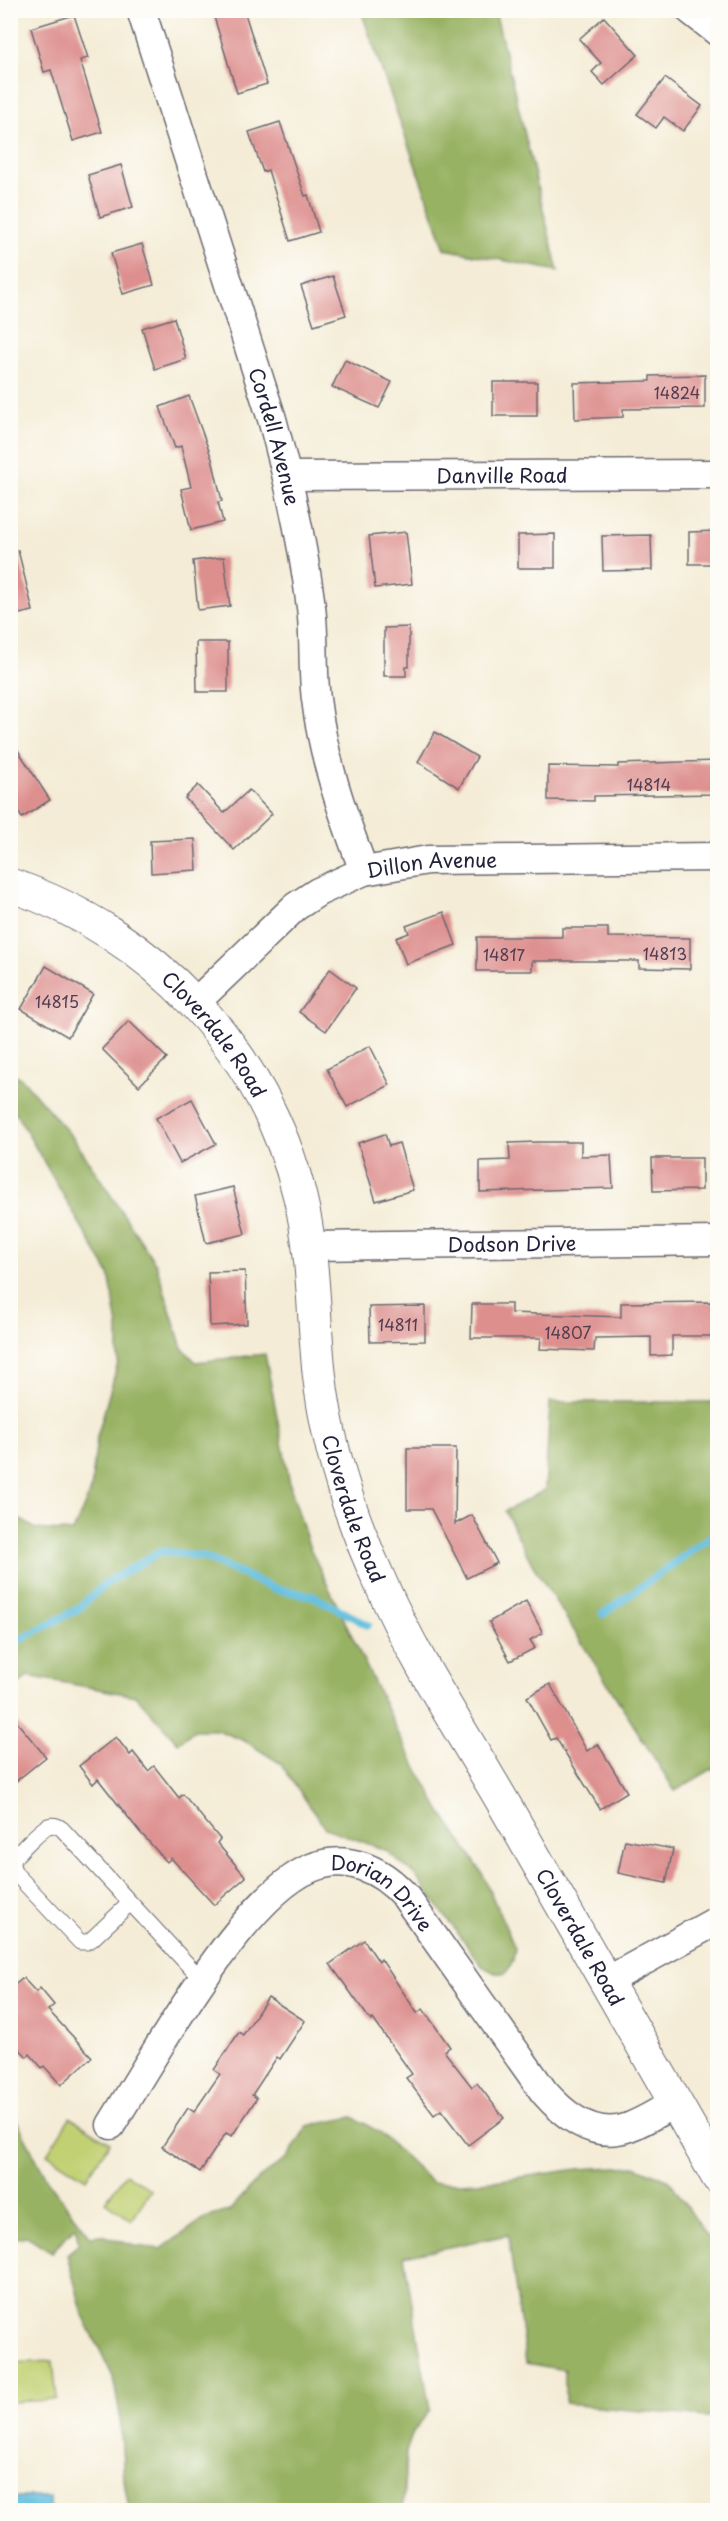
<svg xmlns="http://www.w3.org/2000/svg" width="728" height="2521" font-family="'Playpen Sans',sans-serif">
<rect width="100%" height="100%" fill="#fdfcf7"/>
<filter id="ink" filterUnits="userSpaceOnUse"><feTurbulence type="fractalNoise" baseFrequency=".0167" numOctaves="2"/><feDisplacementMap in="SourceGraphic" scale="12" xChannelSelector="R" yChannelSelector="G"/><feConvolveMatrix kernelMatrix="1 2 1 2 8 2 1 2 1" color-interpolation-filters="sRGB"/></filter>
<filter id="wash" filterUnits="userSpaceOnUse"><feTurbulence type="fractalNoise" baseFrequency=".008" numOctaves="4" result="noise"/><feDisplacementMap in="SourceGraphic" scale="24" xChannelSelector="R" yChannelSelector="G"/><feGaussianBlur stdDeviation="1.35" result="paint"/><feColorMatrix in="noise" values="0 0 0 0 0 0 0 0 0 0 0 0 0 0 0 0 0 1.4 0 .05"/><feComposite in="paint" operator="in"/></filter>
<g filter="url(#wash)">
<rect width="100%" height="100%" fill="#f4ecd6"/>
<!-- green -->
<g fill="#c1d072" stroke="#727956" stroke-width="1.5">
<polygon points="70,2117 110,2142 86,2179 47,2154"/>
<polygon points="126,2173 151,2190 131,2220 105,2202"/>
<polygon points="53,2361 57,2400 11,2402 11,2363"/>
</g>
<!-- forest -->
<g fill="#98b264" stroke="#5d6a50" stroke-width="1.5">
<polygon points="361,11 495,11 558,271 445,249"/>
<polygon points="10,1071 23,1080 74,1139 156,1264 182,1348 196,1362 265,1354 291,1489 309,1546 401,1739 440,1810 481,1871 515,1948 513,1960 506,1973 495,1973 482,1966 415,1875 385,1850 325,1828 280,1763 245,1741 217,1730 195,1730 178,1743 136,1696 28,1676 11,1691 11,1514 36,1529 73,1532 91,1490 97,1437 118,1363 118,1326 109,1274 11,1105"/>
<polygon points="550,1402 717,1402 717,1766 675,1791 532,1564 505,1511 545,1490"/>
<polygon points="10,2107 47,2180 90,2236 101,2235 135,2246 161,2249 205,2218 229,2211 259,2178 288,2157 307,2126 353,2117 379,2132 432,2182 461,2183 494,2181 578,2169 635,2166 670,2181 711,2242 717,2260 717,2418 565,2404 565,2370 526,2363 508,2235 404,2256 430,2410 413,2432 406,2452 403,2510 129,2510 124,2480 120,2415 113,2377 83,2315 67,2254 79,2244 75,2227 52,2252 27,2236 11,2239"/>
</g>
<!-- water -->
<rect fill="#60bede" stroke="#41708c" stroke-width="1.5" x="11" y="2497" width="39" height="13"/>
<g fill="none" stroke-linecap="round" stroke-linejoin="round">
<!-- stream -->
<g stroke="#60bede" stroke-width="8">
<polyline points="603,1614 712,1536 718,1536"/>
<polyline points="10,1645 78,1609 106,1583 161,1551 204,1557 275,1589 313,1596 368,1625"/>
</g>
</g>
<g id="blocks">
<!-- building -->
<g fill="#dd8f8e">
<polygon points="212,10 244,10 267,84 237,93"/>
<polygon points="74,15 88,58 80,60 102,132 73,141 51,70 44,72 31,28"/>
<polygon points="604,17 638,55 604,85 592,72 601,63 579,39"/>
<polygon points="665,78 702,106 683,131 664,117 656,128 637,114"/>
<polygon points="280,122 305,196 308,195 319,232 290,241 268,170 263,172 249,132"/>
<polygon points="121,165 133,207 100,217 88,175"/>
<polygon points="142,244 154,285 123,294 111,253"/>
<polygon points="333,276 346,315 314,325 301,286"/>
<polygon points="174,318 186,359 155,369 142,328"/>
<polygon points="345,360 392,382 379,408 332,387"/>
<polygon points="705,375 705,408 623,409 623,417 575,419 574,383 650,381 650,376"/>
<rect x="493" y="382" width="44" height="34"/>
<polygon points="189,396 212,459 222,501 218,502 223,522 191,530 181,489 191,487 181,446 175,448 160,407"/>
<polygon points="717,531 717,564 689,564 689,532"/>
<polygon points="406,532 412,584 375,588 369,536"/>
<polygon points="555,534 555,568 518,568 518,535"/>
<polygon points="651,535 652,570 603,571 602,536"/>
<polygon points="18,550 33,611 10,616 10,551"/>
<polygon points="224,557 230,606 198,610 193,561"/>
<polygon points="409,627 409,667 406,667 406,676 384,676 384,628"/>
<polygon points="196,642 228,642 228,692 197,692"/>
<polygon points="435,732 477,757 459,788 418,762"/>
<polygon points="10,738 50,800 22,818 10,800"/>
<polygon points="717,761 717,794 594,796 594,801 548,800 548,766 618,767 618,764"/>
<polygon points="198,785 224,813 249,790 272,814 234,850 185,798"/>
<polygon points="195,839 197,870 151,873 150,841"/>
<polygon points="444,912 456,945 406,964 396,938 409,933 406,926"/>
<polygon points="562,928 608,928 608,937 690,938 690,969 639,968 639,961 532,961 532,971 477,971 477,937 562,937"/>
<polygon points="46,966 93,994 68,1037 21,1009"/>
<polygon points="330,969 356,988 326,1031 299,1012"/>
<polygon points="129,1021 167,1058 139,1086 102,1049"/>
<polygon points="370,1046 390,1085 347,1107 327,1069"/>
<polygon points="192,1099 216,1144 180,1163 156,1118"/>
<polygon points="385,1134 389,1146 399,1143 413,1190 376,1201 358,1143"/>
<polygon points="537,1142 581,1142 581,1156 611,1155 613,1188 480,1192 480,1161 510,1160 509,1143"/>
<polygon points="652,1158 702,1158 702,1190 653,1191"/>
<polygon points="233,1187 245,1234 206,1243 195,1196"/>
<polygon points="245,1271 247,1324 210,1326 208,1272"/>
<polygon points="717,1302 717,1336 672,1336 672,1355 651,1356 651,1337 595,1338 594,1351 540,1349 541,1338 471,1338 472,1304 511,1304 511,1313 621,1317 621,1303"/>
<polygon points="425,1306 425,1341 370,1342 369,1307"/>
<polygon points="407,1448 456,1448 455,1524 472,1515 497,1563 467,1578 431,1509 407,1509"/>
<polygon points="526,1601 543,1633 530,1640 535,1648 510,1661 489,1622"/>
<polygon points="550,1684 587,1751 598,1744 627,1792 600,1809 556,1738 551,1740 527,1697"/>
<polygon points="10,1714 46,1757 10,1786"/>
<polygon points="116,1737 130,1755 133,1752 148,1771 154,1766 179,1798 183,1794 220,1839 217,1843 246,1877 214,1905 171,1858 167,1862 139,1831 98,1779 93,1784 79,1766"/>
<polygon points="625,1840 673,1849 666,1883 618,1873"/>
<polygon points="364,1940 379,1962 381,1959 417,2013 423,2009 450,2047 444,2051 472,2087 477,2083 504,2118 468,2145 441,2110 434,2115 406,2078 412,2074 373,2019 371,2021 330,1964"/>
<polygon points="23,1978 36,1992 40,1988 54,2005 48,2010 92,2057 61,2085 44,2066 42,2068 30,2054 27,2057 10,2039 10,1989"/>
<polygon points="268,1997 305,2021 280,2059 277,2057 252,2095 257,2098 232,2136 226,2133 200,2172 162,2147 188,2108 194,2112 220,2074 214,2070 239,2032 243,2035"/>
</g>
</g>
</g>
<g filter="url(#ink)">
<use href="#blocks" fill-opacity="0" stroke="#6c6971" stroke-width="1.5"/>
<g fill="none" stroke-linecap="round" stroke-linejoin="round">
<defs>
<path id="lane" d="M130,1903L92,1939L87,1942H80L15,1873L11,1863C15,1855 40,1830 48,1826C54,1824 58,1826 62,1829L202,1980"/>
<g id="street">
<path id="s1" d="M141,10L272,419C289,481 303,543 311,607C315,638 312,669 316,699C323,758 343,815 364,871"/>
<polyline points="690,10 718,32"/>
<path id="s2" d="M288,476L718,474"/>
<path id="s3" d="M195,1003L295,907L318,892L364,871L428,860L718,857"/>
<path id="s4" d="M308,1246L718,1241"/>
<polyline points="607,1981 718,1920"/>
<path id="s5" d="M111,2125C153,2058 241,1897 311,1868C346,1853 381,1869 405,1896L544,2092C565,2116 595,2140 629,2127C645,2121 660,2111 675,2103"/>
</g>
<g id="secondary">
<path id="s6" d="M10,885C152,932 265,1051 300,1197C314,1253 313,1314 319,1372C327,1445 350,1517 381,1584C416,1663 465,1736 508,1811C579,1933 648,2055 718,2177"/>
</g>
</defs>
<!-- lane casing -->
<use href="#lane" stroke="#6c6971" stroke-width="17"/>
<!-- street casing -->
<use href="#street" stroke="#6c6971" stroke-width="31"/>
<!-- secondary casing -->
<use href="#secondary" stroke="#6c6971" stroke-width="35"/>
<!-- lane -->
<use href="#lane" stroke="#fff" stroke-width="15"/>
<!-- street -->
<use href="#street" stroke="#fff" stroke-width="28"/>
<!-- secondary -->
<use href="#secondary" stroke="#fff" stroke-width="33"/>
</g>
</g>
<g text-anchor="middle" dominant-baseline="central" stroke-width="4.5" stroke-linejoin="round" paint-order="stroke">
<!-- number labels -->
<g font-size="16" fill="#513d50">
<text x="677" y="392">14824</text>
<text x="649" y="784">14814</text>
<text x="665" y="953">14813</text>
<text x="504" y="954">14817</text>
<text x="57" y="1001">14815</text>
<text x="398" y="1324">14811</text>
<text x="568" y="1332">14807</text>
</g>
<!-- street labels -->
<g font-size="20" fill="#22223b" stroke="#fdfcf7">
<text stroke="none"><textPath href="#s1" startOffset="447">Cordell Avenue</textPath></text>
<text stroke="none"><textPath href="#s2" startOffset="214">Danville Road</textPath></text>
<text stroke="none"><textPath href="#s3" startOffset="285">Dillon Avenue</textPath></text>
<text stroke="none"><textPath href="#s6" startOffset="258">Cloverdale Road</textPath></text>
<text stroke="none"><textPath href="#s4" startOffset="204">Dodson Drive</textPath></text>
<text stroke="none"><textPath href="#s6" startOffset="762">Cloverdale Road</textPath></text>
<text stroke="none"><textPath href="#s5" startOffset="412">Dorian Drive</textPath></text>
<text stroke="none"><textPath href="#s6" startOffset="1248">Cloverdale Road</textPath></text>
</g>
</g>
<!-- margin -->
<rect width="728" height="2521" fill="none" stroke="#fdfcf7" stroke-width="36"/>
</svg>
